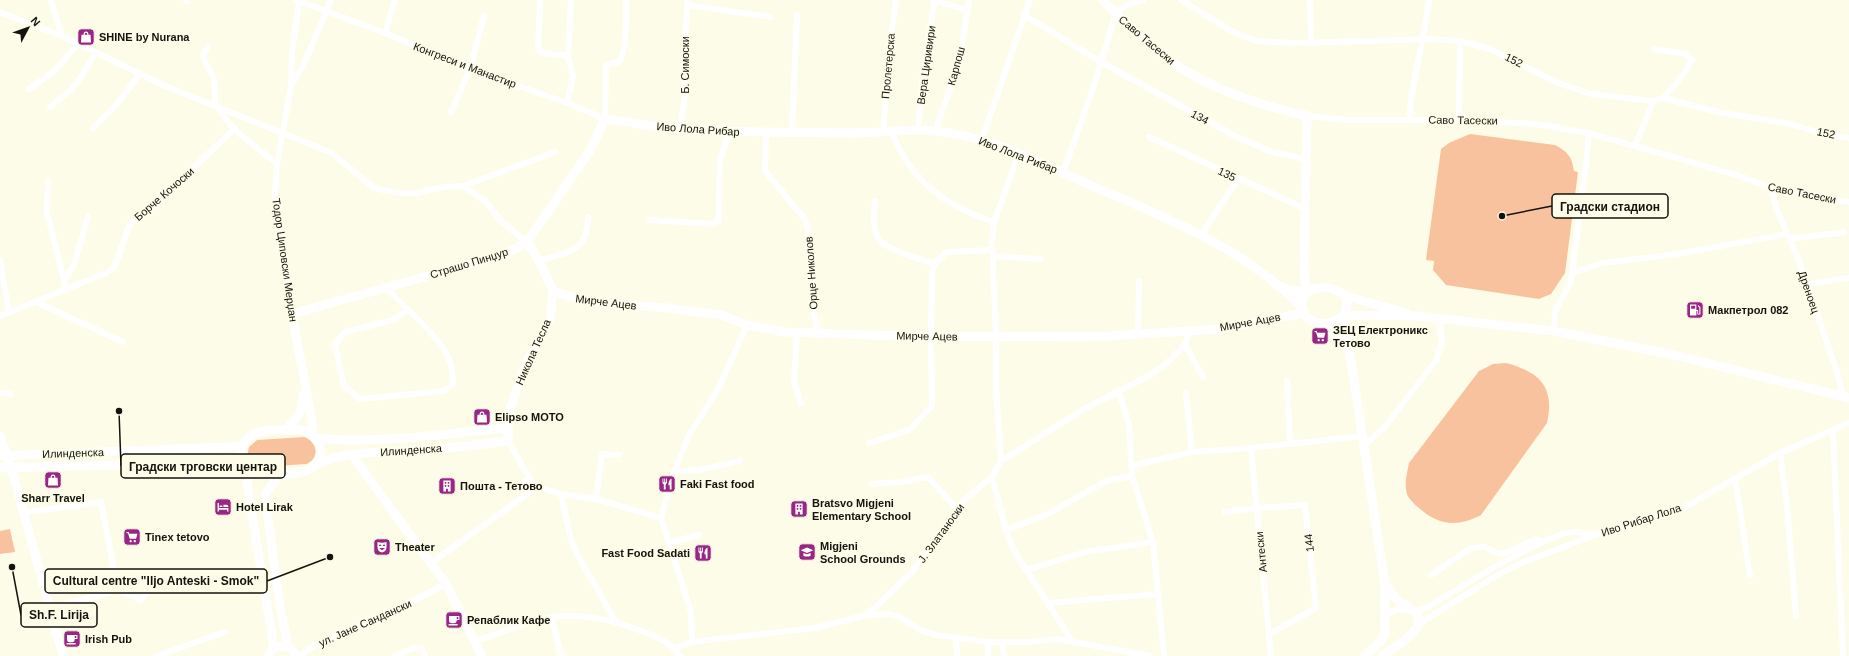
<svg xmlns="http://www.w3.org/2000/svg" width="1849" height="656" font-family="Arial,sans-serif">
<rect width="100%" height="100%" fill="#fcfce8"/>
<!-- green -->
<g fill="#f9c29f">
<path d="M1470,134L1555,145C1568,152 1572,157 1574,171L1578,172L1565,273L1551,294L1539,299L1446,285L1433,270L1434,261L1426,260L1441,149L1449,143Z"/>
<path d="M1506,363C1540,372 1555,387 1547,423L1481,515C1458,527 1439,526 1419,508C1415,505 1409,499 1407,494C1404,484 1407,473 1409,463L1479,371L1493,364Z"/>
<path d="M304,437C318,441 320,457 307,464L260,467C250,464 246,457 249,447L257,440Z"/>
<polygon points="10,529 15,552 0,554 0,531"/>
</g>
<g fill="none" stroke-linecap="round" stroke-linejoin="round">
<!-- street -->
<g stroke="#fff" stroke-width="6">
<polyline points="51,0 62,36"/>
<polyline points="186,0 187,2"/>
<path d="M296,0L385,33L470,69L567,103L605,119L606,65C609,64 614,63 618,62C627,56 626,11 626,0"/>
<polyline points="933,0 967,10"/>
<polyline points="1181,0 1235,33 1257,41 1295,43 1434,39 1460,41 1490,49 1558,83 1591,94 1653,101 1663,98 1722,113 1787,123 1817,132 1849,138"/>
<polyline points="1310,0 1311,42"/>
<polyline points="540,2 538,48 542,53 568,56"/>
<polyline points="688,5 770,17"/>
<polyline points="0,12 62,36 163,85 332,153 374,188 399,193 417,193 444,187 463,186 486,202 502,222 527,242"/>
<polyline points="1024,15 1101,62 1235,136 1269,151 1305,159"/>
<polyline points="385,33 395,0"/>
<path d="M208,47C197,58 209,65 213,77C216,86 215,96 215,105"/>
<polyline points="1654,49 1686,54 1692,60 1681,78 1663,98"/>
<polyline points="292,84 303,66 331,0"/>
<polyline points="29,89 53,72 78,44"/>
<polyline points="567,103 573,76 568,56 571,0"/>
<polyline points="50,107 72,89 82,76 95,53"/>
<path d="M218,107C229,130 257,147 277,164"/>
<polyline points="451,112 470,69 484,16"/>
<polyline points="1307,116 1346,120 1459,120 1536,124 1589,133 1740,176 1771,188 1849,202"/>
<path d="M1409,120C1412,79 1424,41 1429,0"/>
<polyline points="1459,120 1460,41"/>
<polyline points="93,128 117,104 140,74"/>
<polyline points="680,129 685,96 683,68 688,0"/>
<polyline points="918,130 923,73 935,0"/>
<polyline points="935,131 954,78 961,52 969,0"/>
<polyline points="766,132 765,171 804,218 808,229 814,313 818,333"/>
<polyline points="792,132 797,15"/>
<polyline points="883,132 892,29 896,0"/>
<path d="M892,132C909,180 947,207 994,222"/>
<polyline points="1149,137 1306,209"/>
<polyline points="982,139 1030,0"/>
<polyline points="1635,146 1653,101"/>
<polyline points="1063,173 1093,88 1116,13 1126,5 1143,0"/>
<polyline points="48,182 47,213 64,280"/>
<polyline points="463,186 555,152"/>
<polyline points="1771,188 1777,210 1798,258 1837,372 1843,396"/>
<path d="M875,201C874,212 872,227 878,238C885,250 921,259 934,264"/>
<polyline points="650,220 713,224 719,220 720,160 729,132"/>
<polyline points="1201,235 1238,179"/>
<polyline points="1790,239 1844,232"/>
<polyline points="993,256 1040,259"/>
<polyline points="0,260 9,313"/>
<path d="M539,261C568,251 587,254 588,217"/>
<polyline points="1572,273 1603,263 1677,254 1787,234"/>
<polyline points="1807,284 1849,278"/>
<path d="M385,287C404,307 430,328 445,351C452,361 452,372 453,384L444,391L360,399L344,386L335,344L345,332L393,320L407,310"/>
<polyline points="65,290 64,280 74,265 88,216"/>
<polyline points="36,302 123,342"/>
<polyline points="292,314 278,227 275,194 277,164 291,86 292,53 299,1"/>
<polyline points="0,316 106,273 115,266 129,226 134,220 156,204 235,128"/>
<polyline points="1554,331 1555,311 1570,284 1572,273 1586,166 1589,133"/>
<polyline points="797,332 794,382 801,404"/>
<polyline points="1138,334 1139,281"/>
<polyline points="1185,345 1203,377"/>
<polyline points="1287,381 1290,444"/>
<polyline points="1118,390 1129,424 1132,476 1153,542 1164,656"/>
<polyline points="0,393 10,394"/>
<polyline points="1186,393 1192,452"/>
<polyline points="1833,431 1843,656"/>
<polyline points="508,441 530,479"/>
<polyline points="869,443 909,430 932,406 931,337 932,275 934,264 947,252 992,250"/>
<polyline points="1364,445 1384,428 1437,359 1442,340 1440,326 1442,318"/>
<polyline points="1251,448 1271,656"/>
<polyline points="1780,453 1787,506 1796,616"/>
<polyline points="1001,461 996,389 996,337 992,241 994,222 1019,153"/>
<polyline points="1131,466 1192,452 1251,448 1363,436"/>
<polyline points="674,472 698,470 740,461"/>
<polyline points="992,477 1006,530 1013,549 1072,641"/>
<polyline points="1735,478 1750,576"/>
<circle cx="528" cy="486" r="6"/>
<polyline points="872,484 901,482 928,477 957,509"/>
<polyline points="535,486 561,494 596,499 661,518"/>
<polyline points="561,494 571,540 577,554 616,622"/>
<polyline points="596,499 602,454 620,455"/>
<polyline points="1225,512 1256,508 1305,505 1316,608 1269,634"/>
<polyline points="23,513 101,502 118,590 141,600 156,580 202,581"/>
<polyline points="1006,530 1048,514 1106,481 1132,476"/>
<polyline points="669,543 699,535"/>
<polyline points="431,563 530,492"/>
<polyline points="1026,570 1085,552 1153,542"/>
<polyline points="1431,575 1471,548 1485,547 1497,553 1506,553 1535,539 1542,542"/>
<polyline points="1048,603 1158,594"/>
<polyline points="49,608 118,590"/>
<polyline points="1386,614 1398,609 1415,611 1428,607 1496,566 1542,542 1565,533 1577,532 1595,535 1616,530 1685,507 1780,453 1849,423"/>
<polyline points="867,615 912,572 945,528 957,509 964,500 992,477 1001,461 1084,409 1152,374 1167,363 1185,345 1190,329"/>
<polyline points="552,618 561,656"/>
<polyline points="1419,624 1501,573 1524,562 1595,535"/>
<polyline points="956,638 957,656"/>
<path d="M476,641C498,634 520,624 543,619C574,611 610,619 639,630C655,636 671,642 680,656"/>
<polyline points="692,642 691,612 661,518 674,472 689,435 718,389 747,325"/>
<polyline points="988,642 988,656"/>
<polyline points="1002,642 1004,656"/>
<polyline points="675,648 692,642 815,628 867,615 890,614 900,617 922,631 937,635 988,642 1028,642 1058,639 1150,656"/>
<polyline points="157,656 225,632"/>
<polyline points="300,656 315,645 390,613 446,584"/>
<polyline points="395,656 414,648 422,649 425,656"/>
</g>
<!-- secondary -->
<g stroke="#fff" stroke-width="9">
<path d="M1102,0C1127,23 1150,47 1178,66C1216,91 1262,106 1307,116L1304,265L1306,293L1284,288"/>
<polyline points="553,291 584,301 598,303 668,308 721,315 747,325 785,332 931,337 1109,336 1220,329 1304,313"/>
<polyline points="1346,296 1406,313"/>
<polyline points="1324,324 1348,344"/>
<path d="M296,429C315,430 330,453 313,467C302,476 255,479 245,468C241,462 239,454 242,448C248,427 278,430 296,429Z"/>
<polyline points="286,430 300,413 303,395"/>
<path d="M312,434V421L292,314L506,254L527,242L591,149L605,119C630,122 656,128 682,129C739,133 797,132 854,133C881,133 909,128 936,131C990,137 1034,160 1083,182C1160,215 1242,246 1302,307"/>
<polyline points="0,436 11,467 63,656"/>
<path d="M316,438C379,445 445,433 508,428"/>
<polyline points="351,454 446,584 482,656"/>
<polyline points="0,456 227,447 242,445"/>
<path d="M315,465C347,450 377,453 411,451C444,449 476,445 508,441V417L511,406L527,361L550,320L553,291L539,261L527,242"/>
<polyline points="0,468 242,462"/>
<polyline points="248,471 247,485 274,648"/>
<polyline points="280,474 268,490 265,496 280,606 288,647"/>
<path d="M268,656C274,643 290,643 296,656"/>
<path d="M1365,656L1380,642L1385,634V585L1344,315L1347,305L1346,296C1324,279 1290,289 1306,317C1319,326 1331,326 1344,315L1417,316L1554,331L1674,355L1849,398"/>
<path d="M1382,656C1393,648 1430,629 1415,612C1411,607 1404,605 1400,602C1394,597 1390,591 1385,585"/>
</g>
</g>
<!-- icons -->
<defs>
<symbol id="shop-square" viewBox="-11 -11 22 22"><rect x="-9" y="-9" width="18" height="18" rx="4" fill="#972684" stroke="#fcfce8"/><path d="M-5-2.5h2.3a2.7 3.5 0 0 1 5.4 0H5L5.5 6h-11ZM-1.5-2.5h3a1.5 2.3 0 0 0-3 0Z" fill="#fff"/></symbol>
<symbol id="fuel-square" viewBox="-11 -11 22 22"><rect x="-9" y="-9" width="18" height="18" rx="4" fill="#972684" stroke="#fcfce8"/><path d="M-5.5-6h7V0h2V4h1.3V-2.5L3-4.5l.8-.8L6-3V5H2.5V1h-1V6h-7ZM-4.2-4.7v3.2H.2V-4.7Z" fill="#fff"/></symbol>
<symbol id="supermarket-square" viewBox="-11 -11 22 22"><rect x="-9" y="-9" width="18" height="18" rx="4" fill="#972684" stroke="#fcfce8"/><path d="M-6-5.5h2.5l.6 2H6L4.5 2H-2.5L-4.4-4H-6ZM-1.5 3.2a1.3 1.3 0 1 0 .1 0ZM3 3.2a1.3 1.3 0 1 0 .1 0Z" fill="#fff"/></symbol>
<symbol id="restaurant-square" viewBox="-11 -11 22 22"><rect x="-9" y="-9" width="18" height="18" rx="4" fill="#972684" stroke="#fcfce8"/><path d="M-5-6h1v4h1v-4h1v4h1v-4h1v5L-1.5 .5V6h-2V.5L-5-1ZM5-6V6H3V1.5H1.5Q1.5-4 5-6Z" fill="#fff"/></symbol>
<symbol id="building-square" viewBox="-11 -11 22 22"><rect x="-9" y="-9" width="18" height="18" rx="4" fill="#972684" stroke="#fcfce8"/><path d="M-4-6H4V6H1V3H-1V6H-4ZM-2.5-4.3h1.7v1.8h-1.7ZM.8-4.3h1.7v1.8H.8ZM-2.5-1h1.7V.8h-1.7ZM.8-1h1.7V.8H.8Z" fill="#fff"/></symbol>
<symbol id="hotel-square" viewBox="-11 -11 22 22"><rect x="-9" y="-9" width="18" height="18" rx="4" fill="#972684" stroke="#fcfce8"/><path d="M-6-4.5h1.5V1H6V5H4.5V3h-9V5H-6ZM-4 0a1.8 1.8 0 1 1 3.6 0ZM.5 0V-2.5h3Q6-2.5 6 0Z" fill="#fff"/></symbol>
<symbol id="theatre-square" viewBox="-11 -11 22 22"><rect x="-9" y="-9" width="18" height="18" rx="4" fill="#972684" stroke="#fcfce8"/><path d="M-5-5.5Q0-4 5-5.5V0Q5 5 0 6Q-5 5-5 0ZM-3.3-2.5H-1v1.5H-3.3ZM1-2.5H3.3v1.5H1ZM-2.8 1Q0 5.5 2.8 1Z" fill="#fff"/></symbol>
<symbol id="school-square" viewBox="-11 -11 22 22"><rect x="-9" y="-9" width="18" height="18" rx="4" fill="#972684" stroke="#fcfce8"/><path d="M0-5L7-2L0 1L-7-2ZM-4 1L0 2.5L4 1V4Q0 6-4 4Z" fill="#fff"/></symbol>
<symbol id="cafe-square" viewBox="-11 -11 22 22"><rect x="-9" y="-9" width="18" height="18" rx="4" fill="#972684" stroke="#fcfce8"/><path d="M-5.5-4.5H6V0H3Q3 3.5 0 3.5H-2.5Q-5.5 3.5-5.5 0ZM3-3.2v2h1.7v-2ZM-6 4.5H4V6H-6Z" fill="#fff"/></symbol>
</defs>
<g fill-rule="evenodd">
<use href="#shop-square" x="76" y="27" width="20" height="20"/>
<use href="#fuel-square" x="1685" y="300" width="20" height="20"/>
<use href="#supermarket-square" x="1310" y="326" width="20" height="20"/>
<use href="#shop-square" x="472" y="407" width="20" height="20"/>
<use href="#shop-square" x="43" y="470" width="20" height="20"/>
<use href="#restaurant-square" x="657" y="474" width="20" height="20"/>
<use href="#building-square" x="437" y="476" width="20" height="20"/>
<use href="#hotel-square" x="213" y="497" width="20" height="20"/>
<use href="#building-square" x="789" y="499" width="20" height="20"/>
<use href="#supermarket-square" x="122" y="527" width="20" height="20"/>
<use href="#theatre-square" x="372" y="537" width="20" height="20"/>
<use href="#school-square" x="797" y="542" width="20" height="20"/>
<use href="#restaurant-square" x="693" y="543" width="20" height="20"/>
<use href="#cafe-square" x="444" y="610" width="20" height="20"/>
<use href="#cafe-square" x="62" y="629" width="20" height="20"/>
</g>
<g text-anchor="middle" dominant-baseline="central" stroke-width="3" stroke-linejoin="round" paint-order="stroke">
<!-- poi labels -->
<g font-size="11" font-weight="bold" fill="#14130d" stroke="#fcfce8" text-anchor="start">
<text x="99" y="37">SHINE by Nurana</text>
<text x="1708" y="310">Макпетрол 082</text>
<text x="1333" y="330">ЗЕЦ Електроникс<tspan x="1333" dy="13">Тетово</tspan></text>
<text x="495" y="417">Elipso MOTO</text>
<text x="680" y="484">Faki Fast food</text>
<text x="460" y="486">Пошта - Тетово</text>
<text x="53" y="498" text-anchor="middle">Sharr Travel</text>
<text x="812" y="503">Bratsvo Migjeni<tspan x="812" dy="13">Elementary School</tspan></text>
<text x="236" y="507">Hotel Lirak</text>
<text x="145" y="537">Tinex tetovo</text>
<text x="820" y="546">Migjeni<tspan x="820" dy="13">School Grounds</tspan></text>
<text x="395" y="547">Theater</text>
<text x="690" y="553" text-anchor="end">Fast Food Sadati</text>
<text x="467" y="620">Репаблик Кафе</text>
<text x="85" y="639">Irish Pub</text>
</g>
<!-- street labels -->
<g font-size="11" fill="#14130d" stroke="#fcfce8">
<text transform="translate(1147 40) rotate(40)">Саво Тасески</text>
<text transform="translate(1514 60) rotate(26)">152</text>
<text transform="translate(465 65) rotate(21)">Конгреси и Манастир</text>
<text transform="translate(685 65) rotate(-90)">Б. Симоски</text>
<text transform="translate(926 65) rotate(-82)">Вера Циривири</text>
<text transform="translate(888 66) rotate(-85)">Пролетерска</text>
<text transform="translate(956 66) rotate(-75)">Карпош</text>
<text transform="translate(1200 117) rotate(28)">134</text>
<text transform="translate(1463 120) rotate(1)">Саво Тасески</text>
<text transform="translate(698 129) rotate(4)">Иво Лола Рибар</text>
<text transform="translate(1826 133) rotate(12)">152</text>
<text transform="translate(1018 155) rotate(21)">Иво Лола Рибар</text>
<text transform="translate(1227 174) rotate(25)">135</text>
<text transform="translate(1802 193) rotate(11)">Саво Тасески</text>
<text transform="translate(164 194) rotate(-41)">Борче Кочоски</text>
<text transform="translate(285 260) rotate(82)">Тодор Циповски Мерџан</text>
<text transform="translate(469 263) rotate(-17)">Страшо Пинџур</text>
<text transform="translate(811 273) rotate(-94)">Орце Николов</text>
<text transform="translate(1809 292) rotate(71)">Дреноец</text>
<text transform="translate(606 302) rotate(7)">Мирче Ацев</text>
<text transform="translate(1250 322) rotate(-10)">Мирче Ацев</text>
<text transform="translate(927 336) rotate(1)">Мирче Ацев</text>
<text transform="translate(533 352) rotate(-66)">Никола Тесла</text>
<text transform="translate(411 450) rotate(-4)">Илинденска</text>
<text transform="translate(73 453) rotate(-2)">Илинденска</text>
<text transform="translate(1641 520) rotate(-18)">Иво Рибар Лола</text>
<text transform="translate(941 533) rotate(-54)">Ј. Златаноски</text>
<text transform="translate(1309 543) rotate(-97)">144</text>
<text transform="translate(1261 552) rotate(-96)">Антески</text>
<text transform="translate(365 623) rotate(-24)">ул. Јане Сандански</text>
</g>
</g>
<!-- callouts -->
<path fill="none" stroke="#14130d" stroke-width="1.5" d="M1502 216L1552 206M119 411L121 466M330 557L267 581M12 567L21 615"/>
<g fill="#14130d" stroke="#fcfce8" stroke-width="1.5">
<circle cx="1502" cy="216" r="4"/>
<circle cx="119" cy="411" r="4"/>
<circle cx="330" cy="557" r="4"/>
<circle cx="12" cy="567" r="4"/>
</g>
<g fill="#fcfce8" stroke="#14130d" stroke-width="1.5">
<rect x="1552" y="194" width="116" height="24" rx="4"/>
<rect x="121" y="454" width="164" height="24" rx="4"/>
<rect x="45" y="569" width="222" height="24" rx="4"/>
<rect x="21" y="603" width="76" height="24" rx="4"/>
</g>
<g font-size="12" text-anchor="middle" font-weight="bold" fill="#14130d">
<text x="1610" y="211">Градски стадион</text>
<text x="203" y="471">Градски трговски центар</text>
<text x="156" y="585">Cultural centre "Iljo Anteski - Smok"</text>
<text x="59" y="619">Sh.F. Lirija</text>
</g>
<!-- north arrow -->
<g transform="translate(28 28) rotate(49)" stroke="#fcfce8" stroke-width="3" paint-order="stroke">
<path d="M0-3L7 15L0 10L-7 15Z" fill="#14130d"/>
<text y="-6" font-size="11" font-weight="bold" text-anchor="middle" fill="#14130d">N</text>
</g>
</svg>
